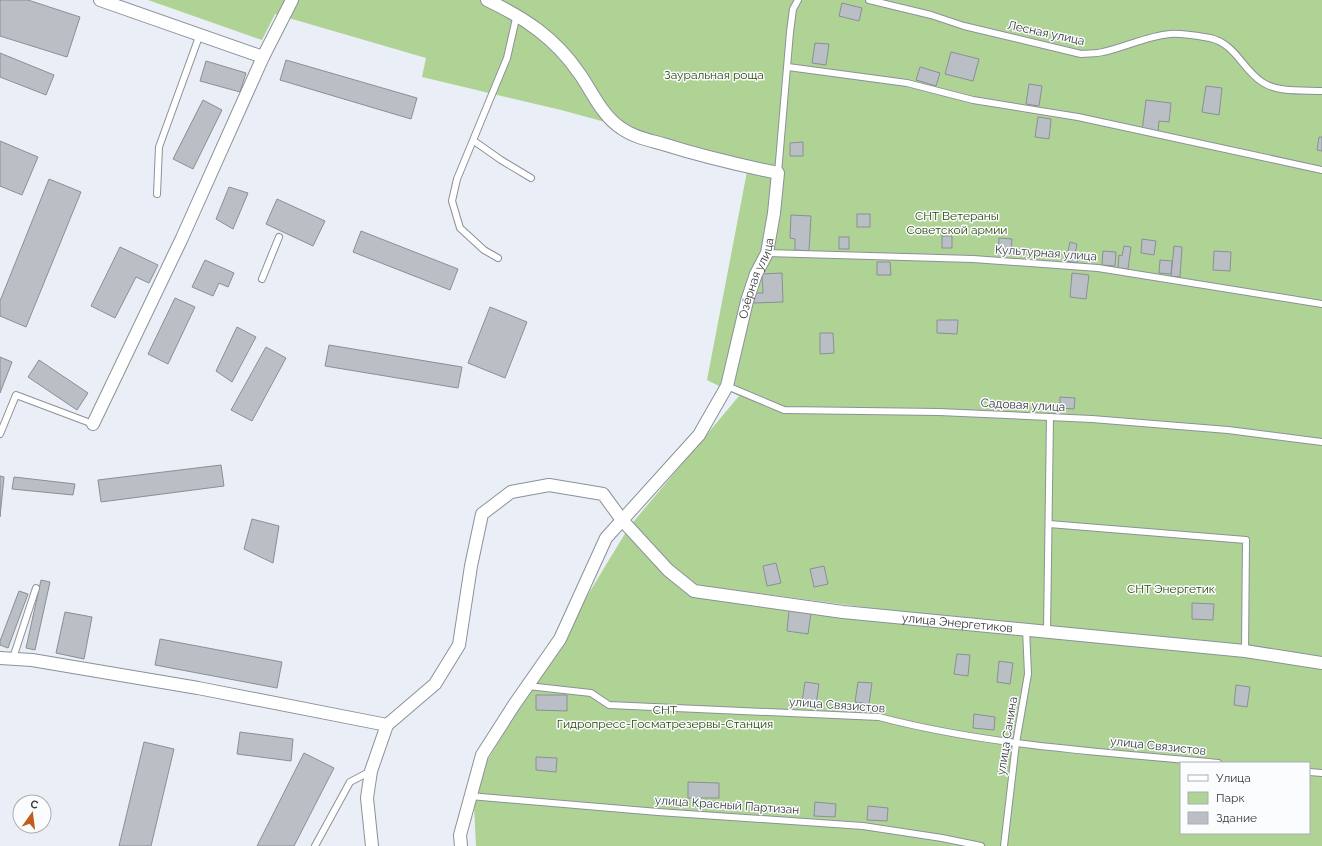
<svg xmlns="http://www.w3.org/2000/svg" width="1322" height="846" font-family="Raleway,sans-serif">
<rect width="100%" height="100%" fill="#eaeff7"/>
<!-- green -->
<path fill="#afd395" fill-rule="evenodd" d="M148,0H1322V846H476L473,784L629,527L739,396L707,380L749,161L561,110L422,77L426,58L275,14L262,40ZM688,584L993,624L694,591ZM1181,763H1309V833H1181Z"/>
<!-- building -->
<g fill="#babfc6" stroke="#8a8f96">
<polygon points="0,0 28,0 80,17 67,57 0,36"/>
<polygon points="842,3 862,8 859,21 839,16"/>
<polygon points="815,43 829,44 826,65 812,63"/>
<polygon points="951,52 979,59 973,81 945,74"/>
<polygon points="0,53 54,75 46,95 0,77"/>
<polygon points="286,60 417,98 411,119 280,80"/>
<polygon points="206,61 246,73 240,92 200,81"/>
<polygon points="920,67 940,73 936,86 916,80"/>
<polygon points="1029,84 1042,86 1039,106 1026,104"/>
<polygon points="1206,86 1222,88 1219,115 1202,112"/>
<polygon points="203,100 222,110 193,169 173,159"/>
<polygon points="1146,100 1171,103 1169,122 1159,121 1158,133 1142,131"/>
<polygon points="1038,117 1051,119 1049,139 1035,137"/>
<polygon points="1319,137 1322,137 1322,151 1317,150"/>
<polygon points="0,141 38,157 22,195 0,186"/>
<polygon points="803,142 803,156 790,156 790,143"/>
<polygon points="49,179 81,192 26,327 0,316 0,301"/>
<polygon points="229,187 248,193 233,229 216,219"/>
<polygon points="277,199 325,221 313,246 266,224"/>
<rect x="857" y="214" width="13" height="13"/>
<polygon points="791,215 811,216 809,251 795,250 795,239 790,238"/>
<polygon points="361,231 458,269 450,290 353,252"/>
<rect x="942" y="236" width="10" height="12"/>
<rect x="839" y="237" width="10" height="12"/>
<polygon points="999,238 1012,239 1011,254 998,253"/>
<polygon points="1142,239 1156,241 1154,255 1141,253"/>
<polygon points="1070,242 1077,244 1075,254 1079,255 1077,263 1066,261"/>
<polygon points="1124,246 1131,247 1128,269 1118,268 1119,255 1122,256"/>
<polygon points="1174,246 1182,247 1180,277 1171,276"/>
<polygon points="120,247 158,265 149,283 136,277 115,318 91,306"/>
<polygon points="1103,251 1116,252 1115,266 1102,265"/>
<polygon points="1214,251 1231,252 1230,271 1213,270"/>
<polygon points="205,260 234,273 228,287 219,283 213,296 192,287"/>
<polygon points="1160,260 1172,261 1171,274 1159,273"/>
<polygon points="877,262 890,262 891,275 877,275"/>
<polygon points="782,273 783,302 754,303 753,293 763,293 762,274"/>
<polygon points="1072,273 1089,275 1086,299 1070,297"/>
<polygon points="175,298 195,307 168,364 148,354"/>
<polygon points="490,307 527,322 505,378 468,363"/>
<polygon points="937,320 958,320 957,334 937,333"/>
<polygon points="237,327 256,337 232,382 216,371"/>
<polygon points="820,333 833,333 834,353 820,354"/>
<polygon points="329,345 462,367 458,388 325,366"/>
<polygon points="266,347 286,358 252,421 231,410"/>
<polygon points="0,357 12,362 0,393"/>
<polygon points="39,360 88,393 77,410 28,377"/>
<polygon points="1060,397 1075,398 1074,409 1060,408"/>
<polygon points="221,465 224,486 101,502 98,480"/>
<polygon points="0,476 4,477 0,517"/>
<polygon points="14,477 75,484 73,495 12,489"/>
<polygon points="252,519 279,526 273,563 244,549"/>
<polygon points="776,563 781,583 767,586 763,566"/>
<polygon points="824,566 828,584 814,587 810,569"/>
<polygon points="41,580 50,582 35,650 26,648"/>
<polygon points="19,591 28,594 8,648 0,645 0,641"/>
<polygon points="1192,603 1214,604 1213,620 1192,619"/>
<polygon points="789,610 811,613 808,634 787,631"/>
<polygon points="65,612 92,617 84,659 56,653"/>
<polygon points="160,639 282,662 277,688 155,665"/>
<polygon points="957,654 970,655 968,676 954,674"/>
<polygon points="999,661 1013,663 1010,684 997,682"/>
<polygon points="805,682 819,684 816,704 802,702"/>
<polygon points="858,682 872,683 869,704 855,702"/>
<polygon points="1236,685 1250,687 1247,707 1234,705"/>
<polygon points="536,695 567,695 567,711 536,710"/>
<polygon points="974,714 995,717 994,730 973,728"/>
<polygon points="240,732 293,739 291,761 237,754"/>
<polygon points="144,742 174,749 151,846 119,846"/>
<polygon points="304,753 334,768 294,846 257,846"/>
<polygon points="536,757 557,758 556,772 536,770"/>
<polygon points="688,782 719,783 719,798 688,798"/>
<polygon points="815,802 836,804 835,817 814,816"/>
<polygon points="868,806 888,808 887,821 867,820"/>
</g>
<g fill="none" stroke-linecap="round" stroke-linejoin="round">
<defs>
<g id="service">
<path d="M869,0L931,15L964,26L1081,54C1088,53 1096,54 1103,52C1126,47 1147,36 1170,34C1182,33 1198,36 1210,38C1236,44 1242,69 1262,82C1278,93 1304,90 1322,91"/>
<polyline points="788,67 907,83 973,100 1078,117 1322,170"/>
<polyline points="474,141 501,160 531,178"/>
<polyline points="778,173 790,32 793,9 798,0"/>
<polyline points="157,194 159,147 200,34"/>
<polyline points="767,253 973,259 1098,268 1322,304"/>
<polyline points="498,258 484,250 460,228 452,201 457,179 507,58 517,14"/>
<polyline points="262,279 279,237"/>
<polyline points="727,386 784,410 939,412 1092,419 1228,430 1322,442"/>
<polyline points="0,434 16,395 93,424"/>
<polyline points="1049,524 1246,540 1245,651"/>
<polyline points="1047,631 1050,417"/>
<polyline points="13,658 36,588"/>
<path d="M528,686L591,693L609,705L879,717C989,746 1105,752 1218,763"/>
<polyline points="1309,772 1322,773"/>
<polyline points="470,796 658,812 863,826 942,838 981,846"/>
<polyline points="315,846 350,782 371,771"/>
<polyline points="1004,846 1016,743 1028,674 1026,629"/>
</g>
<g id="minor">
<polyline points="100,0 263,57"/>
<polyline points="93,424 182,238 263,57 292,0"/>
<polyline points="0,658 32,660 198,688 387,725"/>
<path id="s1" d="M372,846L367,798L371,771L387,725L435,684L459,645L471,566L482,514L511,492L549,485L603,494L622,520L668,570L694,591L843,612L1245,651L1322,663"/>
<path id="s2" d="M461,846L460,835L482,755L514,705L560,639L606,538L699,435L727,386L747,301L756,274L767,253L774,213L778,173C739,165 701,156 663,144C649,140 633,137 621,128C602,116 592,91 579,73C555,38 525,18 487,0"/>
</g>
</defs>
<!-- service casing -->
<use href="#service" stroke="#8c9198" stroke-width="8"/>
<!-- minor casing -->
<use href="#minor" stroke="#8c9198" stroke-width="14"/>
<!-- service -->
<use href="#service" stroke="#fff" stroke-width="6"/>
<!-- minor -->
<use href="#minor" stroke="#fff" stroke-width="12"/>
</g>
<g text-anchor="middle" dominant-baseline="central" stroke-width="3" stroke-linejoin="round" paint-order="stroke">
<!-- street labels -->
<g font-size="12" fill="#383a3d" stroke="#fbfcfe">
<text transform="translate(1046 33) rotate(12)">Лесная улица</text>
<text transform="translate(1046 253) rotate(4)">Культурная улица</text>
<text stroke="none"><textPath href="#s2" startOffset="652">Озёрная улица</textPath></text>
<text transform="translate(1023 405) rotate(3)">Садовая улица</text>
<text stroke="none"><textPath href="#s1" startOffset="895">улица Энергетиков</textPath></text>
<text transform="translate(837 705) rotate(4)">улица Связистов</text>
<text transform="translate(1007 736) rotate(-81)">улица Санина</text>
<text transform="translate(1158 746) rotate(6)">улица Связистов</text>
<text transform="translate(727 805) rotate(4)">улица Красный Партизан</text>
</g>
<!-- park labels -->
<g font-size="12" fill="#2a470a" stroke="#fbfcfe">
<text x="714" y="75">Зауральная роща</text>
<text x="957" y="216">СНТ Ветераны<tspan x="957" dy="14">Советской армии</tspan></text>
<text x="1171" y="589">СНТ Энергетик</text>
<text x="665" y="710">СНТ<tspan x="665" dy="14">Гидропресс-Госматрезервы-Станция</tspan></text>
</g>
</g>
<!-- legend -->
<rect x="1180" y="762" width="130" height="72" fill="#fbfcfe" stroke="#adaeb1"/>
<rect x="1188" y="775" width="20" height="6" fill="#ffffff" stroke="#adaeb1"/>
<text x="1216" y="782" font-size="12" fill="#383a3d">Улица</text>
<rect x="1188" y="792" width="20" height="12" fill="#afd395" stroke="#adaeb1"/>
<text x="1216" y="802" font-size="12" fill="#383a3d">Парк</text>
<rect x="1188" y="812" width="20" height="12" fill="#babfc6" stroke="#adaeb1"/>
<text x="1216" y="822" font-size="12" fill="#383a3d">Здание</text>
<!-- north arrow -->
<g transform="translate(32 814) rotate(14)"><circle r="19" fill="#fbfcfe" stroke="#adaeb1"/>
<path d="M0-3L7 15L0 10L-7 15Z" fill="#be5d1c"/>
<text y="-6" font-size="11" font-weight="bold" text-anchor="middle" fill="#383a3d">С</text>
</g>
</svg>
